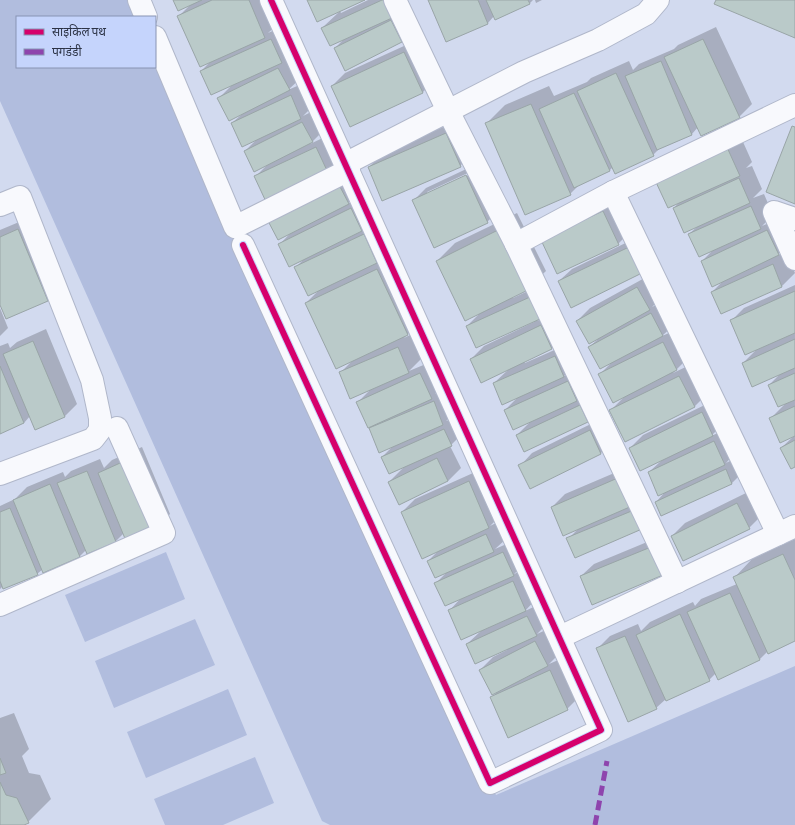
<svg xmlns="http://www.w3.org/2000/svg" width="795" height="825" font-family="'Alegreya Sans','Noto Sans Devanagari',sans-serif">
<rect width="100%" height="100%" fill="#d2daef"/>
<!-- green -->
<g fill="#b1bdde">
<polygon points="0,0 130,0 138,17 17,17 17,67 155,67 155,54 496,795 795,666 795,825 330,825 322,821 0,101"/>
<polygon points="166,552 185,599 85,642 65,595"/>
<polygon points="195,619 215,665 114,708 95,661"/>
<polygon points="228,689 247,735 146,778 127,732"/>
<polygon points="255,757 274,803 223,825 165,825 154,799"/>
</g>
<!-- shadow -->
<g fill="#0003" fill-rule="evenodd">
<polygon points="174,0 267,0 278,24 268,33 284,26 302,77 288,90 304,83 314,105 303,116 315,110 325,129 310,144 329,135 342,163 329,176 255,177 268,164 245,151 258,138 232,123 241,115 219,98 232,85 201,71 210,62 179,16 190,5"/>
<polygon points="308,0 363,0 340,11 341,13 368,0 403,0 414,29 401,42 335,48 345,38 322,28 339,12"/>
<polygon points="429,0 533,0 530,3 495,18 494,16 488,23"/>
<polygon points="535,0 542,0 536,3"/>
<polygon points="716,27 752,104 739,117 698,127 692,134 661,147 653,155 613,167 609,171 580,184 570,194 486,124 505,105 549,86 554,96 587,82 591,78 629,61 633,70 639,64 674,49 678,45"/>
<polygon points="417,40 436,79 423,92 351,126 332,86 345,73"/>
<polygon points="459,120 473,153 460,166 369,167 382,154"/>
<polygon points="739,133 752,162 746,168 752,166 762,189 753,198 764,194 773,215 762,226 780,218 791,242 776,256 785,252 795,273 782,286 721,313 712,292 723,281 702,261 714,249 689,234 699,225 674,208"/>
<path d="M479,163L500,209L487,222L413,201L426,188ZM470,172L471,174L427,194V192Z"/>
<polygon points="351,170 361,190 347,204 364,196 426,316 404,338 410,335 421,359 409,371 433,361 444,385 435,394 447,389 456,412 446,421 457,417 464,432 450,446 461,468 448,481 389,482 405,466 382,457 394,445 370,429 376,423 358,402 371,389 340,373 353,360 306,303 320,289 295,268 304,259 279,245"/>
<polygon points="616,199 631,231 618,244 555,227"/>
<polygon points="517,213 546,271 527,289 512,297 513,298 543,284 552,305 537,321 554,313 564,335 552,348 524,361 525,363 568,344 576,364 564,376 580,369 589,388 577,400 593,393 600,409 587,421 517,435 531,421 505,410 518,397 494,383 509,369 471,359 484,346 534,322 533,321 467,326 480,313 437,261 455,243"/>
<polygon points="31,217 60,288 48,300 0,302 0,230"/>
<polygon points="642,235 641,272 559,281 572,269"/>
<polygon points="650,275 662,297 652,307 664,301 676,323 662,336 676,330 689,357 673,373 692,364 707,394 694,407 611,410 626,395 600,374 611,363 589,347 597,340 577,321 590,308"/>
<polygon points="795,285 795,466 781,448 794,436 770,419 787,402 769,385 780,374 743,363 756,350 731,321 744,308"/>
<polygon points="0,308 8,328 0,336"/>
<polygon points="46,329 77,404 65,416 30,416 24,423 0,433 0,346 8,343 10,348 17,342"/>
<polygon points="715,400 725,422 711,436 727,429 737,451 726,463 738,457 745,470 732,483 662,515 656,502 666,491 649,472 661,461 630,448 643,435"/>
<polygon points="603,418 614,440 601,453 530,487 520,466 532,453"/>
<polygon points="142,447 170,514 157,527 124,533 116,541 87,553 86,550 80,556 43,569 37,574 3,586 0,589 0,506 15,499 27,487 63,472 65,477 71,471 100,459 104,468 112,460"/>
<polygon points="633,465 655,516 568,539 578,529 552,507 565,494"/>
<polygon points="482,469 502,514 490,526 498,522 506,539 495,549 516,540 526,563 514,574 526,569 538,597 525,611 540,604 549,622 537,634 548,629 560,653 549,664 563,658 580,696 567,709 491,698 496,693 480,670 493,657 507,650 506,648 467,644 482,630 449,611 461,598 436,583 446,573 428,561 439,550 402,512 415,499"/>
<polygon points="750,491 762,515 749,528 672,536 685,523"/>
<polygon points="664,535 662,575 581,576 594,564"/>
<polygon points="795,539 795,640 768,651 760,659 719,678 716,673 709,680 666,699 656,708 597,649 610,636 638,624 641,631 650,622 693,602 695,606 701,599 737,584 734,578 752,559"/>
<polygon points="14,713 29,749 22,756 29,773 40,775 51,799 28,822 22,825 0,825 0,718"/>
</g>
<!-- building -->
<g fill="#bacac9" stroke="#99a5a7">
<polygon points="173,0 202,0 178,11"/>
<polygon points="212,0 249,0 265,38 200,67 177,16"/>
<polygon points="307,0 365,0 317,22"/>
<polygon points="382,0 385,0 392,18 330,46 321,28"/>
<polygon points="428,0 478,0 488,24 446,42"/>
<polygon points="486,0 528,0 530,4 495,20"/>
<polygon points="716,0 795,0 795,38 714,4"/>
<polygon points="391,20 402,42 345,71 334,48"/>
<polygon points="271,39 282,63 211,95 200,71"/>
<polygon points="703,39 740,118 701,136 664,57"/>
<polygon points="404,52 423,93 350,127 331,86"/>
<polygon points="661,61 692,135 657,150 625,76"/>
<polygon points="278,68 290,90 229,121 217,98"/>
<polygon points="616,73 654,156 615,174 577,91"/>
<polygon points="574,93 610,171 574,188 539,109"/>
<polygon points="291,95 301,119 242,147 231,123"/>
<polygon points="531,104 571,195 525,215 485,123"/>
<polygon points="302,122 313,142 254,172 244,151"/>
<polygon points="792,126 795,127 795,204 766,192"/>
<polygon points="446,133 461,167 382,201 368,167"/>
<polygon points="726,145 740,176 668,208 654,178"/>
<polygon points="316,147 330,177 268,206 254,176"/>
<polygon points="466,175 488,223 434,248 412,200"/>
<polygon points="739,178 750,203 684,233 673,208"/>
<polygon points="338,183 349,204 278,240 267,219"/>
<polygon points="751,206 761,229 699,257 688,234"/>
<polygon points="351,208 362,231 289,267 278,244"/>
<polygon points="603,211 619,245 557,274 541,240"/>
<polygon points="18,229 48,301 6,319 0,305 0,237"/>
<polygon points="498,230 528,290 465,321 436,261"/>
<polygon points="767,230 779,255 712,287 701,261"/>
<polygon points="364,234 377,263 308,296 294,267"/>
<polygon points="629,247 642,273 571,308 558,281"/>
<polygon points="773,264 782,287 721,314 711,292"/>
<polygon points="377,269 408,335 336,369 305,303"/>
<polygon points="637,287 650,310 589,344 576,321"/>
<polygon points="795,291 795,333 745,355 730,320"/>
<polygon points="530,297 540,319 476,348 466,326"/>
<polygon points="651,313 663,336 600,369 588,347"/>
<polygon points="541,325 552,349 481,383 470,359"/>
<polygon points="795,339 795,368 752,387 742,363"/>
<polygon points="33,341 65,417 35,430 3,354"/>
<polygon points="663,342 677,370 613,403 598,374"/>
<polygon points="398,347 409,373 350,399 339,372"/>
<polygon points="555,356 564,377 502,405 493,383"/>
<polygon points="0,366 24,423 0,434"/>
<polygon points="420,373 432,399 368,428 356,402"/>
<polygon points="795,373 795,400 778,407 768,385"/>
<polygon points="679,376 695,407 625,442 609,410"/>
<polygon points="568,381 577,401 513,430 504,410"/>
<polygon points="434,401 443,425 379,453 369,428"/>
<polygon points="580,405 588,422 524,452 516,435"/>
<polygon points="795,406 795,436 780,443 769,418"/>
<polygon points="702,412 713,436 640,471 629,448"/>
<polygon points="444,429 452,446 389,474 381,457"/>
<polygon points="590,430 601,454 530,489 518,465"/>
<polygon points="795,440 795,467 791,469 780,448"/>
<polygon points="714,441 725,465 658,496 648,472"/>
<polygon points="437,458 448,481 399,505 388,482"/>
<polygon points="129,459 158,528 126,541 98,473"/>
<polygon points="726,469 732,484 661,516 655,502"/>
<polygon points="87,471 116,542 87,554 57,483"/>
<polygon points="620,477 632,506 563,536 551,507"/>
<polygon points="469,481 489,528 422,559 401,512"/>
<polygon points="50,484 80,557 43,573 13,500"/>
<polygon points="737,503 750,529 683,561 671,536"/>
<polygon points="10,508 38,575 3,589 0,581 0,512"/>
<polygon points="634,510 642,529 575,558 566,538"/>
<polygon points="486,534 494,552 435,578 427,561"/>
<polygon points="651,547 663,575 592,605 580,576"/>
<polygon points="503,552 514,576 445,606 434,583"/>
<polygon points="783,554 795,580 795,641 768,654 733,577"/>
<polygon points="513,581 526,611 461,640 448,610"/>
<polygon points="730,593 760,660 718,680 687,612"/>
<polygon points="680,614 710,681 666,701 636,635"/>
<polygon points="527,616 537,636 475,664 466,644"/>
<polygon points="625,636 657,709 628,722 596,648"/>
<polygon points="535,641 548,666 492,695 479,670"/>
<polygon points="550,670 568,710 508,738 490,697"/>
<polygon points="0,758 6,773 0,775"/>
<polygon points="0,782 6,795 17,798 29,823 24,825 0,825"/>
</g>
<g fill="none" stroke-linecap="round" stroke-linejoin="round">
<defs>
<g id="minor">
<polyline points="139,0 146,17"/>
<polyline points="395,0 448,111 516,244 677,582"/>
<polyline points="155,37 235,227 349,170"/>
<polyline points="345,164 524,72 598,40 646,14 658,0"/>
<polyline points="613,192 778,534"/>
<polyline points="0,205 20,197 92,380 100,418 100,430 93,439 0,474"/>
<polyline points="795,219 774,212 795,259"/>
<polyline points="516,244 613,192 795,105"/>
<polyline points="243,245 490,783 601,730 271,0"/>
<polyline points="0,605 164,533 117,428"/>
<polyline points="560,637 795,526"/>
</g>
</defs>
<!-- minor casing -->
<use href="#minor" stroke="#b0b7ca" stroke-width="24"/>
<!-- minor -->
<use href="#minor" stroke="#f8f9fd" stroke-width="22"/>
<!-- quiet -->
<polyline stroke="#8e44ad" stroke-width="5" stroke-dasharray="10 5" stroke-linecap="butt" points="595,825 607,761"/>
<defs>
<polyline id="cycleway" points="243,245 490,783 601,730 271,0"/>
</defs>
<!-- cycleway casing -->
<use href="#cycleway" stroke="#c5d4fc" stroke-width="8"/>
<!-- cycleway -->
<use href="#cycleway" stroke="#d6006c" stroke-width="6"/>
</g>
<!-- legend -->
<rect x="16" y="16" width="140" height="52" fill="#c5d4fc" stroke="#8894b3"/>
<rect x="24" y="29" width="20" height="6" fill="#d6006c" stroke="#8894b3"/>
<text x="52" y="36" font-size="12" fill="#2c3346">साइकिल पथ</text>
<rect x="24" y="49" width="20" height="6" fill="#8e44ad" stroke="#8894b3"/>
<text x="52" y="56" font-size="12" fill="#2c3346">पगडंडी</text>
</svg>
